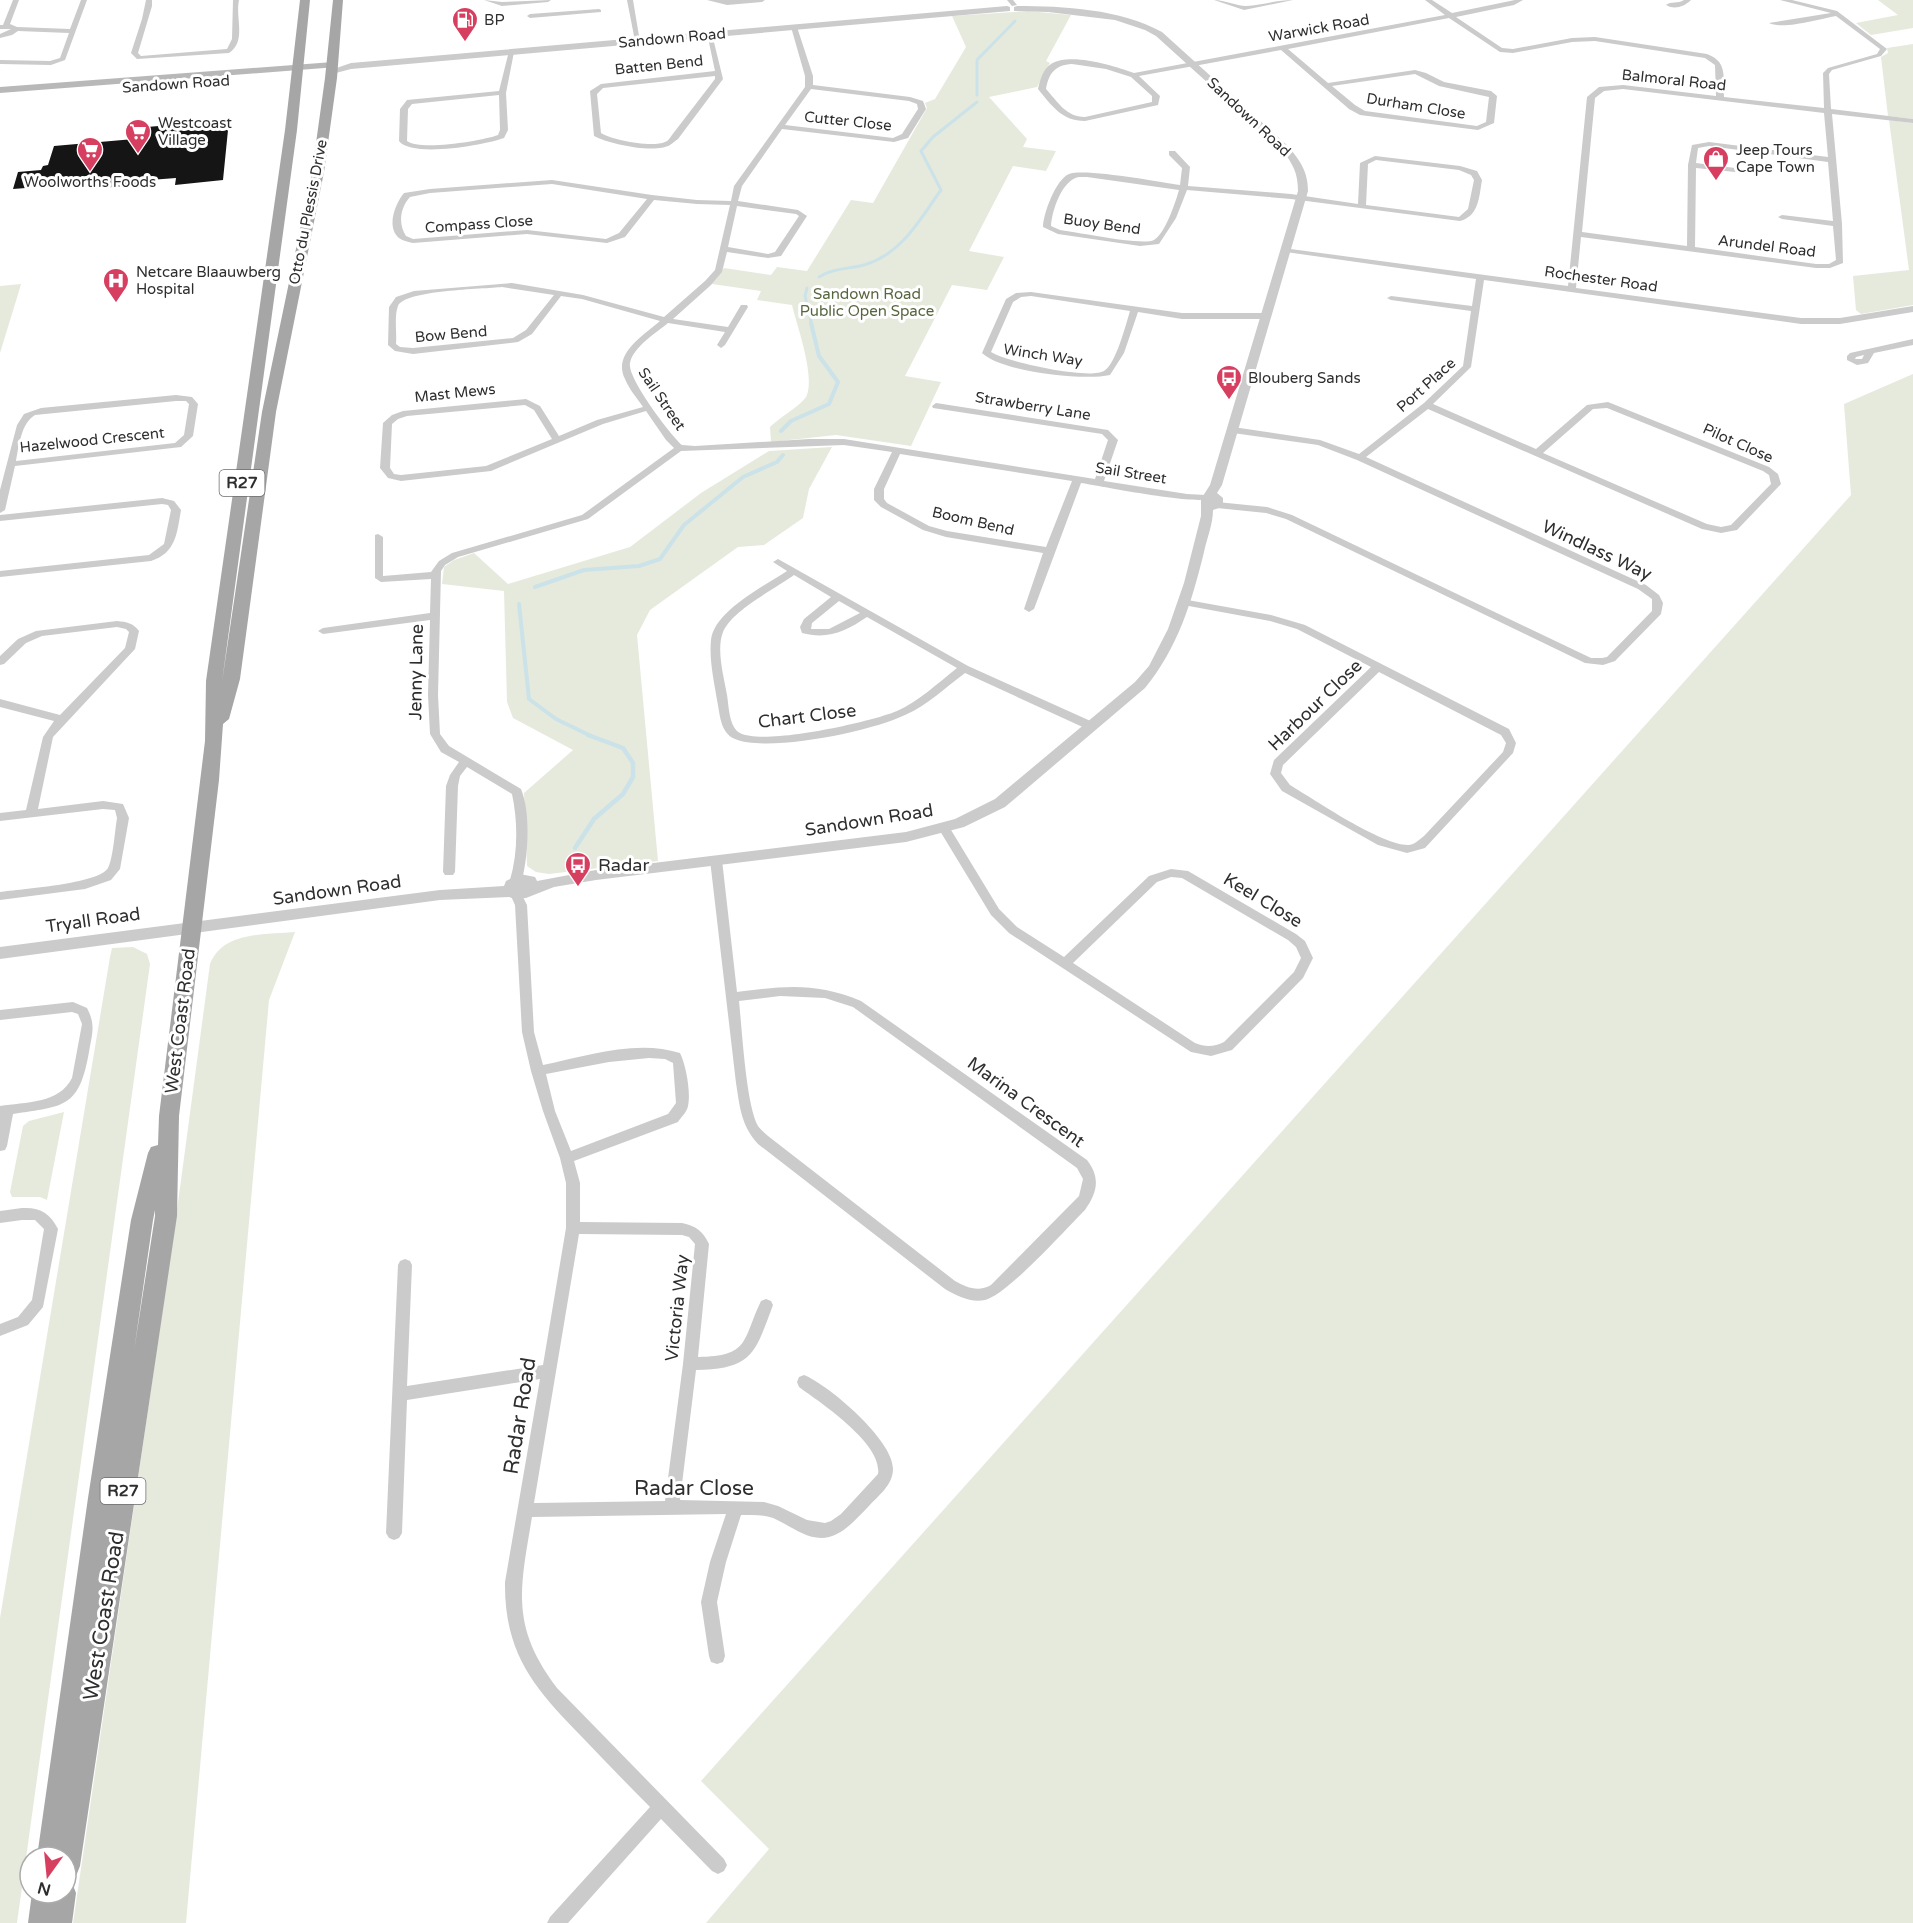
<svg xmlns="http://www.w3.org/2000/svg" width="1913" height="1923" font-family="'Varela Round',sans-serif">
<rect width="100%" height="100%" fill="#fff"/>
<!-- green -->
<g fill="#e6eadd">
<polygon points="1878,0 1913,0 1913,28 1871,35 1856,23 1898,15"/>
<path d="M1028,11L1071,15L1046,61L1050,63L1037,87L989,97L1027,139L1023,147L1056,151L1046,171L1013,166L969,251L1004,257L987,290L952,285L905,376L941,382L911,446L836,435L771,442L770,427C778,419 801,405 806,397C816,378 797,326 792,305L757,300L761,291L712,284L724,268L771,275L777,267L807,271L851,200L873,203L927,108L925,103L935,99L966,47L952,16Z"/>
<polygon points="1913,44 1913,119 1888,116 1881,57 1888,53 1887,48"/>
<polygon points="1889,120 1913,123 1913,305 1861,314 1856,310 1853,276 1909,270"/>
<polygon points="21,284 19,291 0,353 0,286"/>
<polygon points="1913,374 1913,1923 706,1923 769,1849 701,1781 1851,495 1844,404"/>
<polygon points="832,447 809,489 803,518 764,545 738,547 650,610 637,635 658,861 549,874 536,872 527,866 524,793 573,750 513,718 507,702 504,591 442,584 444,567 454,560 474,553 508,584 630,547 701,493 769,451"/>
<path d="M295,932L269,1000L186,1923H73L175,1225L210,964C223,931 265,935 295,932Z"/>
<polygon points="133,947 147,954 150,964 17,1923 0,1923 0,1618 110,957 112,948"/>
<polygon points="64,1112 47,1200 40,1197 12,1197 10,1192 23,1126 29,1121"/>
</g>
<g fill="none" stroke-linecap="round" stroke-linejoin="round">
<!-- stream-far2 -->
<g stroke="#cbe2e9" stroke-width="3">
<polyline points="977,95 977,60 1015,21"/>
<path d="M819,277C833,268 849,269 864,265C902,254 920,219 941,190L921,151L933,137L977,102"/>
<polyline points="807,288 805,296 812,325"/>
</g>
<!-- stream-far1 -->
<g stroke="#cbe2e9" stroke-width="4">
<polyline points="781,431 791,421 829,404 838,382 819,356 811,323"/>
<polyline points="535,587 584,570 639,566 660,559 684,525 743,477 777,462 783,455"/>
<polyline points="519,604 529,699 556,719 591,736"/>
</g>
<!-- stream -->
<polyline stroke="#cbe2e9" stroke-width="4.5" points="575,848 594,819 623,794 633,777 633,763 623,748 588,735"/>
</g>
<!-- building -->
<polygon fill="#151515" points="229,120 223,180 175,185 176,178 150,180 149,184 88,189 89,183 13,189 18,172 41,170 43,166 48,165 54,146 134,139 135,135 145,134 147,127"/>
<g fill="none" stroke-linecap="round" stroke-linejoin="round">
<!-- minor -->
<g fill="#cbcbcb" fill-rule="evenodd">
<polygon points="13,0 19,0 10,24 17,27 70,29 81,0 87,0 65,60 51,65 0,64 0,60 50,61 60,58 69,33 18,31 12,35 0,38 0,34 11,29 0,29 0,25 3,25"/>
<path d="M146,0H152V6L138,53L141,56L227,49L232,39L233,0H239C235,18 247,41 229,53L137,59L131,53L142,19Z"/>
<polygon points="484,0 502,2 551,0 548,2 502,6"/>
<polygon points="627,0 633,0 640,42 635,41"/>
<polygon points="707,0 765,0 762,2 727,5"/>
<polygon points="1007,0 1013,0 1017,5 1012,6"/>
<path d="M1214,0C1225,0 1236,6 1246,6C1262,5 1277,0 1293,0L1244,10Z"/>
<path d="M1425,0H1432L1452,13L1515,0H1523L1514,5L1456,17L1502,48L1513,49L1572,38L1595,37L1707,54C1728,62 1723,77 1724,97L1824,108L1823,73L1828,68L1877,54L1880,49L1836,16C1819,19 1783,30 1769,23L1831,13L1780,0H1792L1837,11L1887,49L1881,56L1832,70L1829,74L1831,109L1913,119V123L1832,114L1842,224L1843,263L1830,268H1816L1581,237L1576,288L1801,318H1840L1913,306V312L1840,324H1801L1484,280L1471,367L1433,404L1536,449L1587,405L1608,402L1769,467L1778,474L1781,484L1737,530L1721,533L1702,529L1428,409L1366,457L1646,585L1659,595L1663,603L1661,614L1615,661L1603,665L1585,663L1286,519L1266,513L1217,508L1212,505L1217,502L1267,507L1292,515L1591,658H1602L1607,657L1652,611V599L1638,589L1357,460L1318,445L1233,433L1228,430L1233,427L1320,440L1359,454L1424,403L1463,366L1471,311L1391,300L1387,298L1391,296L1472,306L1476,279L1286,252L1282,250L1283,248L1568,286L1587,97L1599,87L1623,85L1716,96L1715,65L1705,58L1595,41L1572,42L1513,53L1500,52L1449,18L1288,49L1328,83L1415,70L1426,73L1444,82L1491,91L1497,96L1494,123L1478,130L1360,115L1349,109L1281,50L1139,76L1160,96L1158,105L1085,121C1062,121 1052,106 1038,89C1040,80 1043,69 1051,64C1071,52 1114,66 1134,73L1445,15ZM1072,64L1106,69L1131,77L1152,96V102L1085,117C1066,117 1058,102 1046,89C1049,73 1055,65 1072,64ZM1415,74L1439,86L1489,97L1486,122L1477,126L1365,111L1355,105L1332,86ZM1623,89L1824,113L1828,157L1709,142L1692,145L1688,165L1687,246L1582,232L1595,98L1604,91ZM1709,146L1828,162L1833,221L1782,215L1778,217L1782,219L1833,226L1836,260L1829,264H1816L1695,247L1696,168L1735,172L1739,170L1735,168L1696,163L1698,148ZM1607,408L1763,471L1769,475L1771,484L1731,525L1721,527L1707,524L1543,453L1593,409Z"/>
<path d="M1684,0H1691C1684,7 1674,10 1666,5C1671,1 1678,4 1684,0Z"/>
<polygon points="599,9 601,10 601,12 530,18 527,16 530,14"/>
<path d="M794,25L797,27L813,76V85L910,97L923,101L926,109L908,138L894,142L782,129L742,186L738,201L798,210L807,216L781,256L768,258L727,252L722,272L711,285L673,319L728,327L741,305H747L748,307L725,345L721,348L717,345L725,332L668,323C656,333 633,347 630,363C627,378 670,434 682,445L695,446L809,439H844L1095,479L1108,440L1102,434L933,408L932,406L936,403L1108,430L1118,440L1104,481L1187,494L1206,495L1211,498C1199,506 1101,486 1081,483L1034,609L1029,612L1024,609L1043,553L946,537L923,530L881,507L874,500V489L892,452L844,445L681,451L588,519L458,557L445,565L441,571L438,695L440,734L449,746L521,789C531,813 528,856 522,880L516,884L512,883L510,880C518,853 518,822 512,794L467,767L460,776L458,786L455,872L453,875H445L443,872L446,786L450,775L459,762L441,752L430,734L428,695L430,620L323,634L318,631L323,628L430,613L431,579L381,582L375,578V535L378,534L383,537V576L431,572L439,561L452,553L582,515L674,448L666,440L646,411L603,424L491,471L401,481L388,478L380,468L383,423L392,415L403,411L526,399L540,406L559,436L597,420L643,407C637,398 629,389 625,379C612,354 644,335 660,321L582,299L561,296L532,334L518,342L413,354L395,351L388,345L389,307L396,297L414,291L512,283L583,295L664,317L705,281L715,270L730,205L697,204L654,200L625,237L607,243L527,234L413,243C409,242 403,241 399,238C386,227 395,204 404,193L430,189L552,180L652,195L697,200L731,201L734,186L805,87V76L791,27ZM811,89L909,101L917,104L918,109L902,134L893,138L785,125ZM552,184L647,199L619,233L606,239L527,230L413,239L406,236C398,224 400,208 410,197L430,193ZM737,206L796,214L799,216L775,252L768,254L728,247ZM502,287L554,295L526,330L513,338L413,348L400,347L396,344C397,333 394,316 398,306C404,290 484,289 502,287ZM525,405L534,410L552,439L486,466L401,475L394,474L390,468L392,424L398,419L407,416ZM900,454L1072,481L1046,547L947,531L929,526L887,503L884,499V489Z"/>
<path d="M707,33L712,34L723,79L678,139C675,141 673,143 670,145C655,154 609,144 594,136L590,91L601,84L715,71ZM715,76V79L672,135C670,138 668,141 665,142C652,148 612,140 601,133L597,94L603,88Z"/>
<path d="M509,51L514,52L506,93L508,130L504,138C485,145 412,158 399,141L400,109L407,100L499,91ZM499,95L500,130L498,135C482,141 420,151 407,141L408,109L412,104Z"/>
<path d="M1169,151H1175L1190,167L1188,186L1291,194L1358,204L1360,163L1375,156L1460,166L1477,171L1482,180C1479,197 1479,216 1460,221L1291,199L1187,190L1176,218L1159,244L1140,246L1058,234L1043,227C1043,214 1056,179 1069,174C1085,168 1159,182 1180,185L1182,168L1169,155ZM1376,160L1459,170L1471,175L1474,180L1468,209L1459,217L1366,205L1368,164ZM1079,177H1087L1179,190C1176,201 1165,234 1154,240C1142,246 1077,232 1060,230L1051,226C1052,210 1062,180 1079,177Z"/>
<path d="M1031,292L1182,313H1266L1270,316L1266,319H1182L1138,312L1124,353L1110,375C1083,381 1002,372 982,353L1006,299L1016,293ZM1031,296L1130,311C1126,324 1116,364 1104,371C1089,380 1006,362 991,352L1013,302L1021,297Z"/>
<path d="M1913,339V345L1874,353L1868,363L1857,365L1847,360V356L1850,353ZM1864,355L1862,359H1855L1856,357Z"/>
<path d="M176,395L192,397L198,404L193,436L181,447L15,466L5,510L0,513V490L17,425L24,414L41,408ZM176,401H186L189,404L184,435L175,443L16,461C19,446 21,423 35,415Z"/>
<path d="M162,498L174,501L181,510C177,533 176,553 151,561L0,577V571L149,555L164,544L171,510L168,505L162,504L0,521V515Z"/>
<path d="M778,559L968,666L1095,723L1096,726L1091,730L1087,729L965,673C946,687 928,705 905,715C873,731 768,753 735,739C720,733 720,714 717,700C714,681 709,660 711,640C714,611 764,586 787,571L773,562ZM794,575L831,597L804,619L800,627L802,633C828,640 846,631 867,617L957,668C938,683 919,701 897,711C871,722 764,746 740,733C729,727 729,707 727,695C724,677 716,650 723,632C732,610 775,589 794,575ZM839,601L860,613L829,629H811L812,623Z"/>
<path d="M1182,599L1271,615L1305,625L1509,729L1516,743L1513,753L1425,848L1407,853L1378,845L1282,791L1270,774L1274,760L1371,667L1297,629L1270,621L1178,604V600ZM1379,672L1501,735L1506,743L1503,752L1424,836C1419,840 1414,845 1408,845C1381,845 1315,800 1290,785L1281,773L1283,765Z"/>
<path d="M117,621C127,622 133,623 139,631L135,649L53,737L38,809L103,801L123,804L129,818L120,869L111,880L85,889L0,900V892C20,889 99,884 108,868C113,859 115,830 117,818L115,810L103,809L0,821V813L26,810L43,737L54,721L0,707V699L60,715L125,648L129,632L126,629L117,627L42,636L26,643L4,664L0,665V656L18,639L36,631Z"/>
<path d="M944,824L948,825L999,909L1017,927L1064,957L1149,876L1171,869L1188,871L1296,934L1305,941L1313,958L1303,978L1232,1050L1211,1056L1191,1052L1009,933L991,915L940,831L938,828ZM1171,877L1182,878L1288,940L1296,947L1301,958L1294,972L1224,1042C1214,1047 1205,1047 1195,1043L1073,963L1157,882Z"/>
<path d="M716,856L722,860L737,992C785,986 815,982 861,1001L1087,1160C1101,1178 1097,1193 1085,1210C1066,1229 1007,1295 985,1300C971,1303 957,1296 945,1289L758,1144C741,1125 740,1108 736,1083L710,860ZM780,996L825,998L853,1007L1077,1168L1083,1179L1079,1196L991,1285C979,1292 967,1288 955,1281L768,1136C765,1133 760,1129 758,1126C746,1105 742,1029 739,1001Z"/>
<path d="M516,890L520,891L527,905L534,1032L543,1065C586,1056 637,1039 680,1053C686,1065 691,1092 688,1106C687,1112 681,1117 678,1122L574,1161L580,1183V1222L682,1223C696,1226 703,1231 709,1244L698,1357C750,1356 742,1341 761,1301L766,1299L771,1301L773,1305C755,1353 753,1369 696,1370L680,1500L764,1502L778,1506L807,1520L825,1523L831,1521L841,1514L878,1474C883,1444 821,1403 799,1387L797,1382L799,1377L804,1375C829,1385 894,1441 893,1469C893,1485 878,1496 868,1507C856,1519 846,1532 829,1537C808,1542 790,1525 773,1518C763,1514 751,1515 741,1515L726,1562L717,1602L725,1656L723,1662L717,1664L711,1662L709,1656L701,1602L710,1562L726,1514L532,1517C520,1589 510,1626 557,1688L724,1859L727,1865L724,1871L718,1874L712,1871L661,1819L568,1923H547L550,1917L650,1807C627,1784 605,1761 582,1737C535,1689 504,1654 505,1582L540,1379L407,1400L402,1533L399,1538L394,1540L389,1538L386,1533L398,1265L400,1261L405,1259L410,1261L412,1265L407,1386L543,1365L566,1228V1183L560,1158L543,1111L531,1071L522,1032L515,905L510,894ZM649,1058L665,1059L673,1063L676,1103L668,1114L571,1151L555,1111L546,1074L609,1062ZM579,1234L682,1235L689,1237L695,1244L683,1364L665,1501L534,1503Z"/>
<path d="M73,1002L87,1008C96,1025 92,1034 89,1052C79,1108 65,1106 13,1114L7,1146L5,1150L0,1151V1106C25,1102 59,1104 72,1078L82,1024L78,1014L72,1012L0,1020V1010Z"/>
<path d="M22,1208C40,1207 50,1213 58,1229L43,1307L28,1325L0,1336V1324L18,1317L32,1300L44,1229L35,1220H22L0,1223V1211Z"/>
</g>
<!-- tertiary -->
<g fill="#cbcbcb" fill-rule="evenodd">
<polygon points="1007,6 1010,7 1010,11 351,69 332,74 328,71 351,63"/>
<path d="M1017,6C1064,6 1120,9 1162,32L1288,146C1300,161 1308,171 1308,191L1222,485L1217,493L1223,498V503L1219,508L1213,510C1213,524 1207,538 1204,552C1192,601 1178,648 1145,688L1005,807L964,827L906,842L596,880L554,887L526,898L515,899L509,897L440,900L0,959V947L440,890L504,886L506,881L520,874L535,877L537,881L596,870L906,832L955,819L995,799L1135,682L1149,666L1168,629L1184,583L1201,516V499L1210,485L1298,191C1298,173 1293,164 1282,150L1156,36L1145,30L1115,20L1048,12L1014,11V7Z"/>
</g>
<!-- secondary -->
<polygon fill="#b8b8b8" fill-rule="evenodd" points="333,62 337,63 337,67 0,93 0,87"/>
<!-- primary -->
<g fill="#a6a6a6" fill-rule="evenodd">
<path d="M300,0H310L297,130L222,682L262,412L312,172L325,78L333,0H343L337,78L324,172L276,412L240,679L229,719L223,724L219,780L179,1116L177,1216L80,1866L76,1876L66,1880V1857H37L88,1498L131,1220L148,1153L151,1147L158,1145L159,1116L205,741L206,681L285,130ZM155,1210V1216L134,1351L153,1220Z"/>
<polygon points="66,1881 72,1883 76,1893 72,1923 28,1923 32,1893 66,1893"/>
</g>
</g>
<!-- icons -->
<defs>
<symbol id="fuel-pin" viewBox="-11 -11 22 30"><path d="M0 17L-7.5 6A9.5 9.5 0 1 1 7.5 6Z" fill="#d73f61" stroke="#fff"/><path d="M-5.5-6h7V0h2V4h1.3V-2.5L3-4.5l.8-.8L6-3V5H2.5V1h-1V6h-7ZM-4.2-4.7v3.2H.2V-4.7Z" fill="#fff"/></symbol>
<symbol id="supermarket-pin" viewBox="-11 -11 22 30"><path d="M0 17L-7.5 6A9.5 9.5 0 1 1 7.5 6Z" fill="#d73f61" stroke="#fff"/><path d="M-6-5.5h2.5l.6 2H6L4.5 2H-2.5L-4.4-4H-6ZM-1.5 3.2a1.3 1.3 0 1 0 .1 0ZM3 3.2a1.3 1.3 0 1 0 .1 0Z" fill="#fff"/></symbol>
<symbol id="shop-pin" viewBox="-11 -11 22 30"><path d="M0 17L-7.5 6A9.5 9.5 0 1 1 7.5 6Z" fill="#d73f61" stroke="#fff"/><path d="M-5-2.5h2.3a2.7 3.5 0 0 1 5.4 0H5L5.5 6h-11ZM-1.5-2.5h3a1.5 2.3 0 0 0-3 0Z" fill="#fff"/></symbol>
<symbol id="hospital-pin" viewBox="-11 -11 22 30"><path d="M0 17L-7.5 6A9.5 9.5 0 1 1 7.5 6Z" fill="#d73f61" stroke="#fff"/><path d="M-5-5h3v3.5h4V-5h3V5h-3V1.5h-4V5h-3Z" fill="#fff"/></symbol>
<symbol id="bus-pin" viewBox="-11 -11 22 30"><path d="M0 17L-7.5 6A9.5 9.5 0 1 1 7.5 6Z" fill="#d73f61" stroke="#fff"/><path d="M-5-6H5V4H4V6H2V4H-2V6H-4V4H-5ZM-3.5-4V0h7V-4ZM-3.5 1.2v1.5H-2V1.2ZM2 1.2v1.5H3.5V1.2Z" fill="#fff"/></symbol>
</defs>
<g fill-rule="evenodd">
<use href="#fuel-pin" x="450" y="5" width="30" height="40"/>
<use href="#supermarket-pin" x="123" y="117" width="30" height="40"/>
<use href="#supermarket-pin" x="75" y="135" width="30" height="40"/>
<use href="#shop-pin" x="1701" y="144" width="30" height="40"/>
<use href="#hospital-pin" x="101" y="266" width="30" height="40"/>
<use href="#bus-pin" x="1214" y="363" width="30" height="40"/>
<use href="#bus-pin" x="563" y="850" width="30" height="40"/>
</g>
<g text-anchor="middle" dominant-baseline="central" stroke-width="6" stroke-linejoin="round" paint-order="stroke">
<!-- far-poi labels -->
<g font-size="15" fill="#2e2e2e" stroke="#fff" text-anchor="start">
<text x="484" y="20">BP</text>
<text x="158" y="123">Westcoast<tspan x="158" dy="17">Village</tspan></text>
<text x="1736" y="150">Jeep Tours<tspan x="1736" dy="17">Cape Town</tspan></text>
<text x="90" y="182" text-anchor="middle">Woolworths Foods</text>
<text x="136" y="272">Netcare Blaauwberg<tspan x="136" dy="17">Hospital</tspan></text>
<text x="1248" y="378">Blouberg Sands</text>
</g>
<!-- far-street labels -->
<g font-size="15" fill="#2e2e2e" stroke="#fff">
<text transform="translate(1319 28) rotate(-10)">Warwick Road</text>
<text transform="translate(672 38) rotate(-5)">Sandown Road</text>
<text transform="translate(659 65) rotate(-6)">Batten Bend</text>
<text transform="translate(1674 80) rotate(6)">Balmoral Road</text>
<text transform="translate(176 84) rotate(-4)">Sandown Road</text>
<text transform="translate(1416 106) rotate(9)">Durham Close</text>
<text transform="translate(1249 117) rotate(43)">Sandown Road</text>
<text transform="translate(848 121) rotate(6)">Cutter Close</text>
<text transform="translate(308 212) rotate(-79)">Otto du Plessis Drive</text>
<text transform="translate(479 224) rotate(-4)">Compass Close</text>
<text transform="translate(1102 224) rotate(8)">Buoy Bend</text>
<text transform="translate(1767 246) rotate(7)">Arundel Road</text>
<text transform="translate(1601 279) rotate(8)">Rochester Road</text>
<text transform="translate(451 334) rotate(-5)">Bow Bend</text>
<text transform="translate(1043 355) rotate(9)">Winch Way</text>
<text transform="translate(1426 385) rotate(-42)">Port Place</text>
<text transform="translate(455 393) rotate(-6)">Mast Mews</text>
<text transform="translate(662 399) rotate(56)">Sail Street</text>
<text transform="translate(1033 406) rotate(9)">Strawberry Lane</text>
<text transform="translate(92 440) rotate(-6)">Hazelwood Crescent</text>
<text transform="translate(1738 443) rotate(24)">Pilot Close</text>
<text transform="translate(1131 473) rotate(9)">Sail Street</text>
<text transform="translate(973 521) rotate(13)">Boom Bend</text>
</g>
<!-- far-park labels -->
<g font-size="15" fill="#57663f" stroke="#fff">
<text x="867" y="294">Sandown Road<tspan x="867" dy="17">Public Open Space</tspan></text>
</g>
<!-- shield labels -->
<g fill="#fff" stroke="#6d6d6d" stroke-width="1.5">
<rect x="219.5" y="470" width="45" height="26" rx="4.5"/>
<rect x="100.5" y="1478" width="45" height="26" rx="4.5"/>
</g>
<g font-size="16" font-weight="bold" fill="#2e2e2e">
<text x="242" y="483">R27</text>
<text x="123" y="1491">R27</text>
</g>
<!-- street labels -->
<g font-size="18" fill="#2e2e2e" stroke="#fff">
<text transform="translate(1597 550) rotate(25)">Windlass Way</text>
<text transform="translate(416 672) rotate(-89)">Jenny Lane</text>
<text transform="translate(1315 705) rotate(-44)">Harbour Close</text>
<text transform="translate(807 716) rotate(-7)">Chart Close</text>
<text transform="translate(869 820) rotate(-9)">Sandown Road</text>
<text transform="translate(337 890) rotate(-8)">Sandown Road</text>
<text transform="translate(1263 900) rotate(31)">Keel Close</text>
<text transform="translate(93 920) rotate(-8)">Tryall Road</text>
<text transform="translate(180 1021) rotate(-83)">West Coast Road</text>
<text transform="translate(1026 1102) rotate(36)">Marina Crescent</text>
<text transform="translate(677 1308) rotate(-84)">Victoria Way</text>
</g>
<!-- poi labels -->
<g font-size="18" fill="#2e2e2e" stroke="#fff" text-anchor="start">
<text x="598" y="865">Radar</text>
</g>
<!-- near-street labels -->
<g font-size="21" fill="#2e2e2e" stroke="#fff">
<text transform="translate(520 1416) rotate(-81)">Radar Road</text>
<text x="694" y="1488">Radar Close</text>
<text transform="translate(104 1616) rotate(-81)">West Coast Road</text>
</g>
</g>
<!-- north arrow -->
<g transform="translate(48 1875) rotate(195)"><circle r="28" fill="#ffffff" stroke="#ababab" stroke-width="1.5"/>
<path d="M0-4.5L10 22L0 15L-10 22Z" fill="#d73f61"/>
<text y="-9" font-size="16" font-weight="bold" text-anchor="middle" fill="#2e2e2e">N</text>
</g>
</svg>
